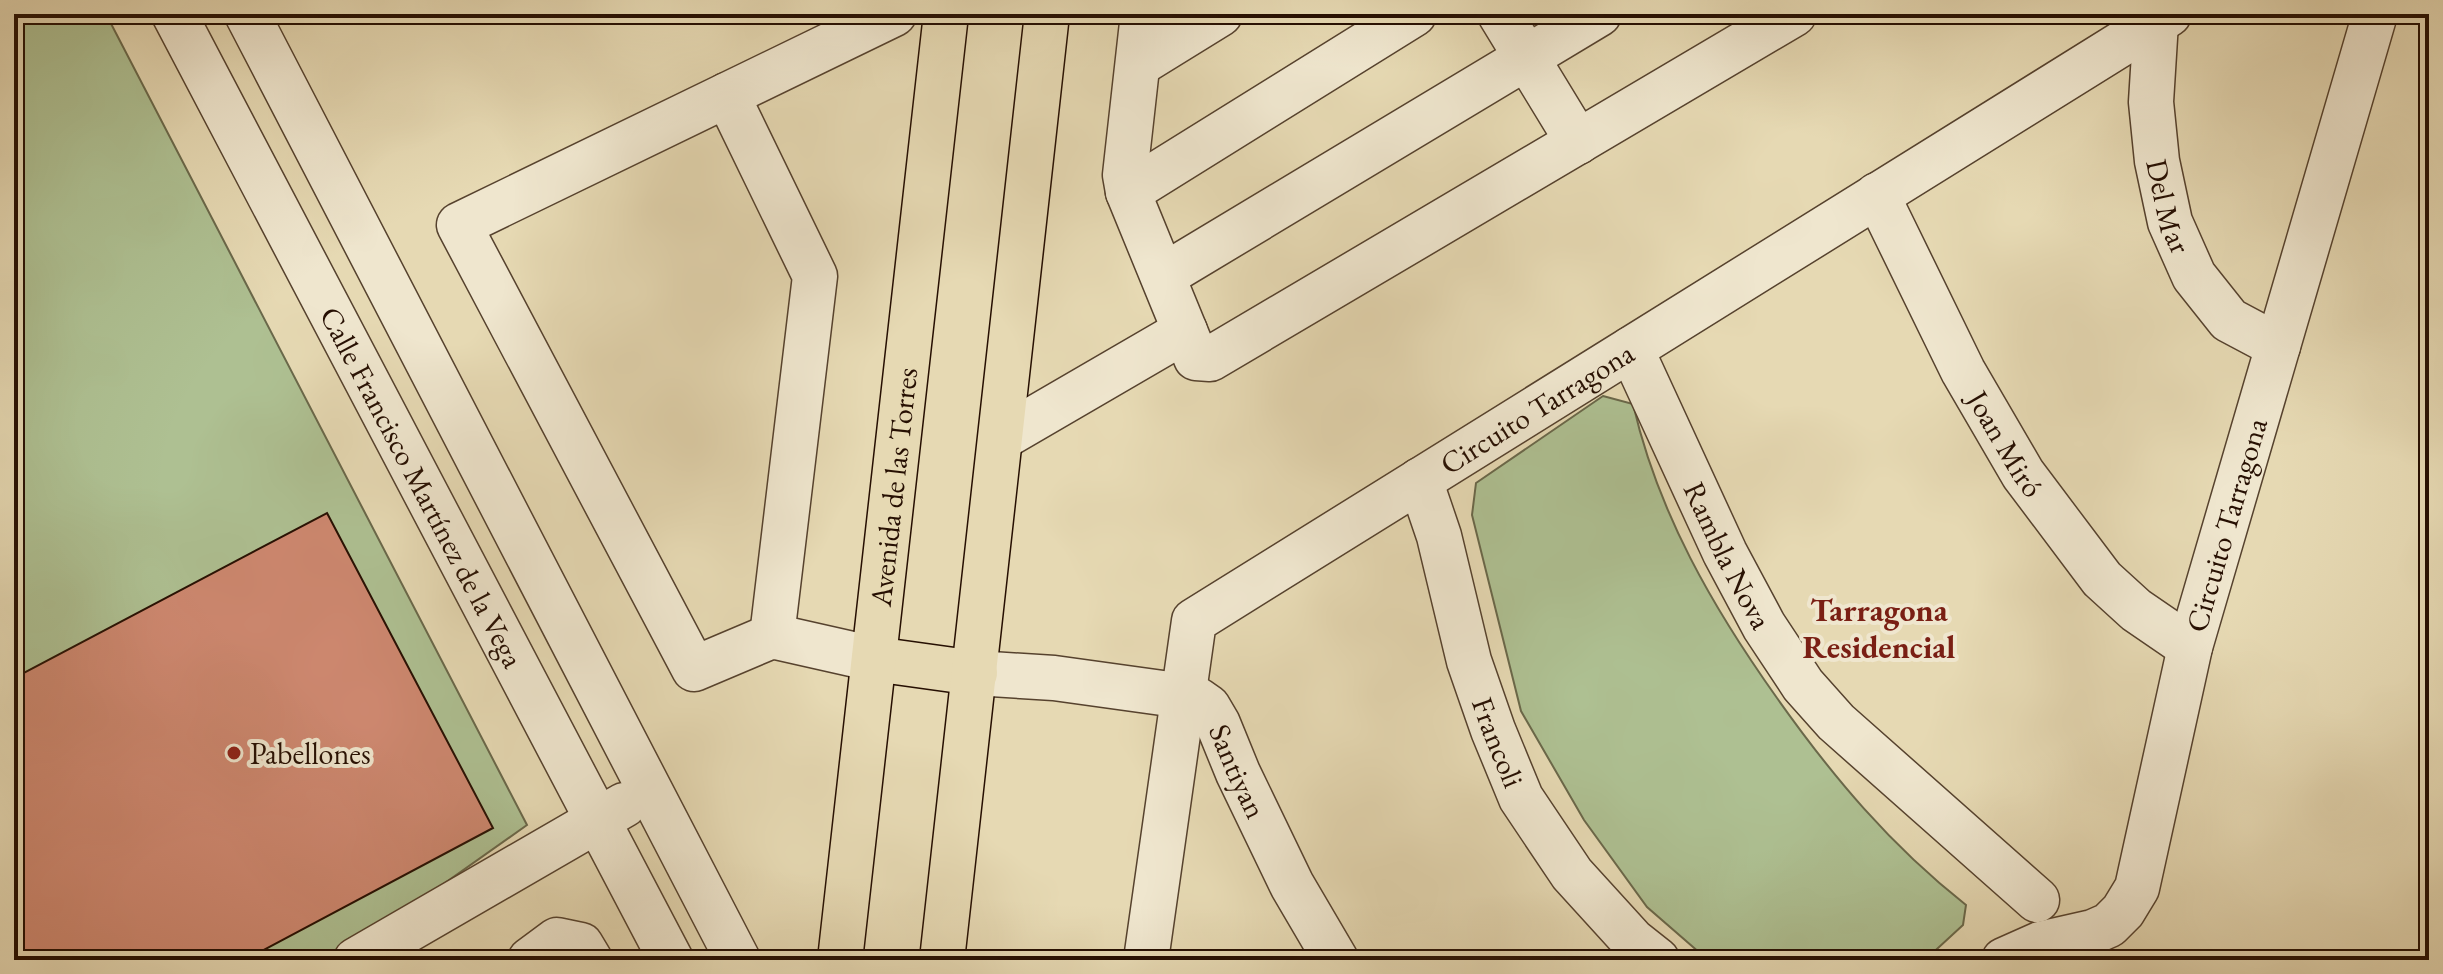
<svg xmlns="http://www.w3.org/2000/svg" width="2443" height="974" font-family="'EB Garamond',serif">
<rect width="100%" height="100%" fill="#e6d9b3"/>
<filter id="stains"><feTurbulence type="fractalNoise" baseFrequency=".0025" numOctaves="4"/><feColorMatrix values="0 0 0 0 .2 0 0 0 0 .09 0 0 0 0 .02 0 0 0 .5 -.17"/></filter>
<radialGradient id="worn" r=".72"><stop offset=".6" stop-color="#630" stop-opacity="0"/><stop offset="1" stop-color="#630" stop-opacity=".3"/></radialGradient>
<!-- green -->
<g fill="#aec092" stroke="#6a684a" stroke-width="2">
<polygon points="14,14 106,14 527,825 336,960 14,960"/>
<path d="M1603,396L1633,404C1658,513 1713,608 1777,698C1833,777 1890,845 1966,905L1963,925L1925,960H1708L1647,907L1584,820L1521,711L1472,515L1476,483Z"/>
</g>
<!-- building -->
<polygon fill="#ce8870" stroke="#260f02" stroke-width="2" points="327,513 493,828 245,960 14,960 14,678"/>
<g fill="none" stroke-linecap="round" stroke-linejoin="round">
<defs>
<g id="minor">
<path id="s1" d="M174,14L671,960"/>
<polyline points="247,14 738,960"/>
<polyline points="1143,14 1125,175 1128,192 1196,358 1210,359 1794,14"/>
<polyline points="1500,14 1578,142"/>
<path id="s2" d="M2156,22L2151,102L2157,161L2170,222L2194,276L2229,320L2278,346"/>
<polyline points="1139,64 1220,14"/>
<polyline points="727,95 815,276 772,636"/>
<polyline points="1128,192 1414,14"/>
<path id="s3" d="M1877,195L1963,371L2023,474L2102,579L2136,610L2190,647"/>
<polyline points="1163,276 1599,14"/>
<path id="s4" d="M1631,349L1725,553L1764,626L1803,685L1836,722L2037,900"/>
<polyline points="1001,438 1185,331"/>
<path id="s5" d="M1420,480L1439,536L1469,661L1493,730L1521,798L1572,874L1633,941L1657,960"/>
<polyline points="874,659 772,636 694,669 459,225 894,14"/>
<path id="s6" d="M975,673L1054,678L1184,696L1198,700L1208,707L1218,724L1238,773L1292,885L1336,960"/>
<polyline points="356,960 624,805"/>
<polyline points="530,960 557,940 581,945 590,960"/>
<path id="s7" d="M1146,960L1194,621L2169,14"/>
<path id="s8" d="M2004,960L2040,944L2093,932L2109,925L2123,911L2137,888L2190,647L2375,14"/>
</g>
<g id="major">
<polyline points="874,659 975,673"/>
<path id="s9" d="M840,960L946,14"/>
<polyline points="942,960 1047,14"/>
</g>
</defs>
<!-- minor casing -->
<use href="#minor" stroke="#56422e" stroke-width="47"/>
<!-- major casing -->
<use href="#major" stroke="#260f02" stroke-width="47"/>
<!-- minor -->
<use href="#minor" stroke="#efe6ce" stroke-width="44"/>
<!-- major -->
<use href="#major" stroke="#e6d9b3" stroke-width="44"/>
</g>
<!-- markers -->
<circle fill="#8f2418" stroke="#efe6ce" stroke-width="3" cx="234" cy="753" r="8"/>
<g text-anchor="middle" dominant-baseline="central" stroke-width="8" stroke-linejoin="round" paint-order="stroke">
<!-- street labels -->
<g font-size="30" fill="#260f02" stroke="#efe6ce">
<text stroke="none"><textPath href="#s2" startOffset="186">Del Mar</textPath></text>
<text stroke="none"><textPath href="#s7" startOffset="746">Circuito Tarragona</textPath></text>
<text stroke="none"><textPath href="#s3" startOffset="280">Joan Miró</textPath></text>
<text stroke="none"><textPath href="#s1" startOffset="534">Calle Francisco Martínez de la Vega</textPath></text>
<text stroke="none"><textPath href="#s9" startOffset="476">Avenida de las Torres</textPath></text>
<text stroke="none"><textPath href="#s8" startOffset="532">Circuito Tarragona</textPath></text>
<text stroke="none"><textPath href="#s4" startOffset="228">Rambla Nova</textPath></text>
<text stroke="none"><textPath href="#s5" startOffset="274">Francoli</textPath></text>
<text stroke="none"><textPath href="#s6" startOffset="308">Santiyan</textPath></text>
</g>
<!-- poi labels -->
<g font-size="30" fill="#260f02" stroke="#efe6ce" text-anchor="start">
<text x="250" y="753">Pabellones</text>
</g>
<!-- neighbourhood labels -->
<g font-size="32" font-weight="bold" fill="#7a1f14" stroke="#efe6ce">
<text x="1879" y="610">Tarragona<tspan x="1879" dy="37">Residencial</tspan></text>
</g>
</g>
<!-- margin -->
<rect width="2443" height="974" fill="none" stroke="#e6d9b3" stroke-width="48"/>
<rect x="16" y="16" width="2411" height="942" fill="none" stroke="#260f02" stroke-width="4"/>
<rect x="24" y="24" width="2395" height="926" fill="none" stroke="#260f02" stroke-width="2"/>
<rect width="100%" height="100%" filter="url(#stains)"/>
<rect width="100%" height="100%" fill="url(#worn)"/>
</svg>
